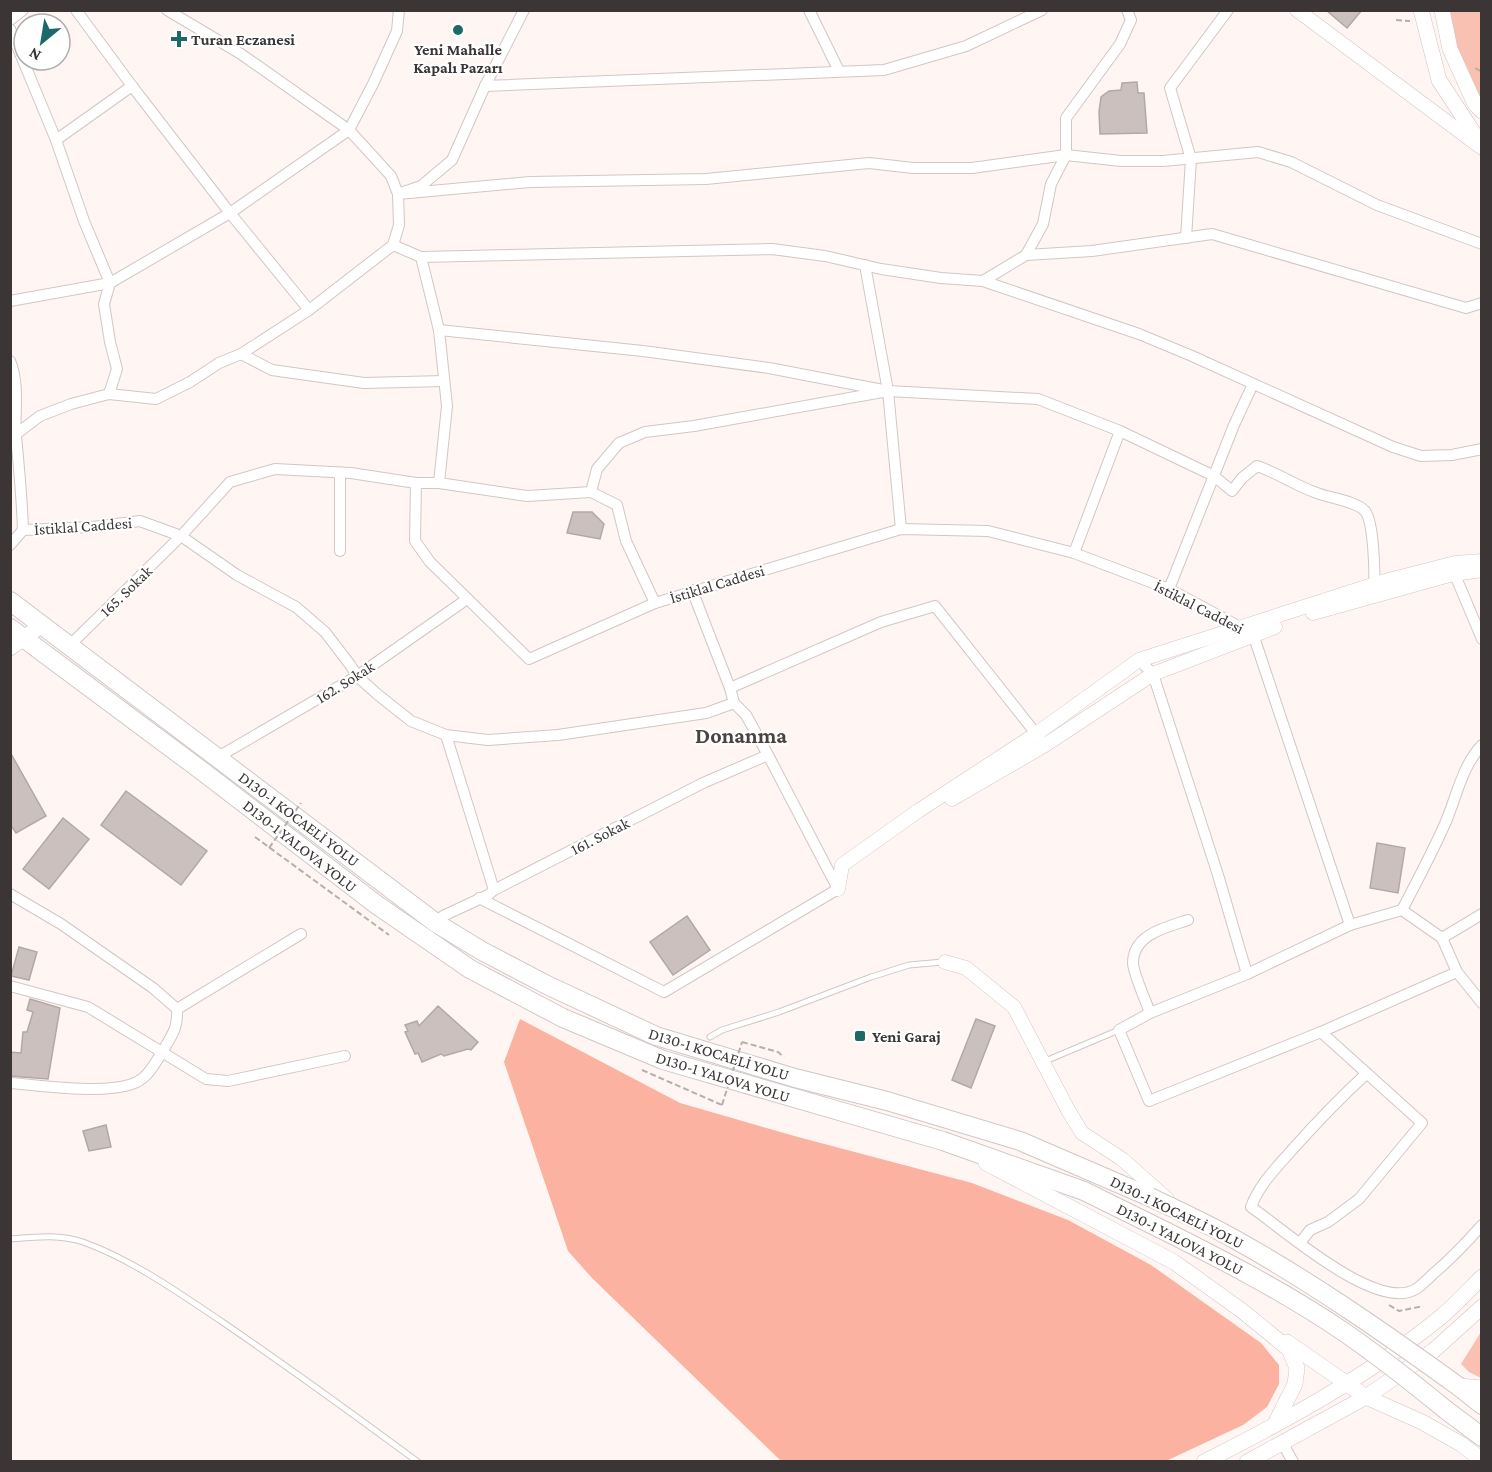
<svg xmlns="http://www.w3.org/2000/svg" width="1492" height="1472" font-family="'Crimson Pro',serif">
<rect width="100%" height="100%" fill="#fff6f4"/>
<!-- green -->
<g fill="#f8c1b2">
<polygon points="1445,11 1481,11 1481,105 1450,33"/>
<polygon points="1481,1332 1481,1378 1469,1372 1461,1364"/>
</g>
<!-- forest -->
<polygon fill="#fbb2a0" points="520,1019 680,1103 798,1137 972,1183 1068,1220 1151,1265 1261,1343 1279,1365 1279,1384 1267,1407 1243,1425 1166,1461 781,1461 592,1278 568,1251 504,1062"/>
<!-- building -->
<g fill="#cbc0bd" stroke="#b2a8a5" stroke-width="1.5">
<polygon points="1326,10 1362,10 1347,28"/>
<polygon points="1137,82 1138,93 1144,93 1147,133 1100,134 1099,112 1101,97 1109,91 1121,90 1122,83"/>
<polygon points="573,512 592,512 604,524 600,539 567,533"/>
<polygon points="10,752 46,816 16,833 10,824"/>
<polygon points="126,791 207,851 181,885 101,825"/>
<polygon points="63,818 89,839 49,889 23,869"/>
<polygon points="1377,843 1405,848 1398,893 1370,888"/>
<polygon points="687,916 710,950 673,975 650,942"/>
<polygon points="19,947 37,952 29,980 11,976"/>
<polygon points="30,999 60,1008 48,1079 10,1076 10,1052 21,1053 23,1032 27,1032 33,1012 27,1010"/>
<polygon points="438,1006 478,1042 471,1050 468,1049 444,1056 441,1054 422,1062 418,1053 415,1054 405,1032 408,1031 405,1025 417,1021 419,1026"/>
<polygon points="976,1019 995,1026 971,1088 952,1080"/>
<polygon points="106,1125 111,1147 89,1151 83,1131"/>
</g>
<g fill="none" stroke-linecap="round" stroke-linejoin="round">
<defs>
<g id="service">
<polyline points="710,1037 722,1030 779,1012 871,977 909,965 943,962"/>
<polyline points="1043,1062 1119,1030"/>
<path d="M10,1239C35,1237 59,1234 83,1242C131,1259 179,1293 221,1321C288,1367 353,1414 418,1462"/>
</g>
<g id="minor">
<polyline points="76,10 132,86"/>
<polyline points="524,10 485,86 452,160 421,186 398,194 530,182 706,179 869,163 913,168 972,168 1066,155 1121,161 1163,161 1258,152 1291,162 1377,205 1482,244"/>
<polyline points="809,10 839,71"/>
<polyline points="10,20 23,10"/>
<polyline points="10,29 56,140 84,221 110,283 104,304 110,342 117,369 109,394"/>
<polyline points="485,86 884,70 966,46 1042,10"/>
<polyline points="56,140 132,86 230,213 309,310"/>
<polyline points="1186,238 1191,159 1170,88 1228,10"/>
<polyline points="393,245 421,257 772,249 825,256 881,269 941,278 983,281 1139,334 1192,356 1393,447 1421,456 1452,455 1482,449"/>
<polyline points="1026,255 1092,251 1212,234 1466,308 1482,303"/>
<polyline points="421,257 439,330 447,406 439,483"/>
<polyline points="865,265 888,391"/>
<polyline points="983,281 1026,255 1043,224 1051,184 1066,155 1066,118 1120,44 1131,20 1127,10"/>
<polyline points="10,301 110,283 230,213 349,130 373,84 397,31 399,10"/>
<path d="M439,330L643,351L769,368L888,391L1038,399L1120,431L1214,476L1232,491L1242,478L1257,466C1278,473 1296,486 1317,493C1329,498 1356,501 1365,511C1374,522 1375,575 1374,590"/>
<polyline points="241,354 272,370 364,383 444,381"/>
<path d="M10,361C20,384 14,412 16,436C19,467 22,498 23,530"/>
<polyline points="10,444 16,434 40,416 71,404 109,394 156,399 190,382 219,363 241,354 309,310 393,245 399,225 398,194 391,176 349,130 241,54 167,10"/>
<polyline points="340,473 340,551"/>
<polyline points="416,483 415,541 430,562 529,659 655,603"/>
<polyline points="591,492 597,469 619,443 645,432 694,426 888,391 901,529"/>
<polyline points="10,545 23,530 92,527 140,521 181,536 237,575 296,607 325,632 351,666 357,676 377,694 411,721 446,735 488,740 558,735 706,713 734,703 746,715 768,755 838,889 664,992 479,898"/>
<polyline points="1074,553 1120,431"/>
<polyline points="1452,568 1482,639"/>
<polyline points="1169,589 1234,425 1253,384"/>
<polyline points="692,590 730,688"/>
<polyline points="70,645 181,536 230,482 275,469 351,473 416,483 439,483 527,496 591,492 617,505 626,541 655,603 901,529 988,531 1074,553 1169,589 1253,634 1350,925"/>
<polyline points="1139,660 1153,674 1218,875 1247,974"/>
<polyline points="734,703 730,688 881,622 935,606 1041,740"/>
<polyline points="446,735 494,890"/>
<polyline points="218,757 357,676 467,599"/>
<path d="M10,894L61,924L153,988L177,1009C178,1029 172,1035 162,1052C157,1060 151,1072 143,1078C120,1098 41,1085 10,1083"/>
<path d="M1402,910C1416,883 1431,855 1444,826C1456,800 1461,767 1482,745"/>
<polyline points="436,923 443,916 488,895 494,890 703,783 768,755"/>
<polyline points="1442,938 1457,972 1482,1003"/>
<polyline points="10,986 88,1007 206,1079 228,1081 345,1056"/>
<polyline points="177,1009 301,934"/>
<path d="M1150,1013C1146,1001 1133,973 1133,963C1133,934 1167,927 1188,920"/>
<polyline points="1321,1032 1457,972"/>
<path d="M1366,1074C1339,1099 1315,1124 1291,1151C1276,1168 1259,1185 1251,1207C1283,1229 1377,1313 1416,1289C1422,1285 1428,1279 1433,1274C1451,1259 1466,1243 1482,1225"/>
<polyline points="1300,1243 1310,1230 1328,1222 1359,1199 1422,1123 1321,1032 1149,1101 1119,1030 1150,1013 1247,974 1350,925 1402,910 1442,938 1482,914"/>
<polyline points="1282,1442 1293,1462"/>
</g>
<g id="tertiary">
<polyline points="1297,10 1482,148"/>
<polyline points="1313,613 1453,574 1482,570"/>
<polyline points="952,799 1045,745 1153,674 1275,627"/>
<polyline points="838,889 842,865 918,811 1036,734 1139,660 1385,581 1455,563 1482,561"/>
<polyline points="945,962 966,968 1014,1007 1068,1110 1082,1133 1122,1159 1167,1199"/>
</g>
<g id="secondary">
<polyline points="1421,10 1439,80 1475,135 1482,142"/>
<polyline points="1442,10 1450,49 1475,104 1482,111"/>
<polyline points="10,648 42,625"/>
<polyline points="986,1163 1174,1262 1241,1310 1289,1349 1297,1368 1295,1384 1275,1424"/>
<polyline points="1287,1342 1366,1397 1422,1422 1461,1444 1482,1460"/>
<polyline points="1458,1386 1482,1388"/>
<path d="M1204,1462C1287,1420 1370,1375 1442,1316C1456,1304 1469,1290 1482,1277"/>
<polyline points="1247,1462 1366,1397 1433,1351 1482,1307"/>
</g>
<g id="trunk">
<polyline points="10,601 436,923 482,951 547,985 656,1036 795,1078 887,1101 1020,1141 1150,1197"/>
<polyline points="10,628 202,771 377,905 470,969 563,1018 663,1060 943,1141 1084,1191 1157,1227"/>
<polyline points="1458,1386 1482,1405"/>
<polyline points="1446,1410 1482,1437"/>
</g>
</defs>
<!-- service casing -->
<use href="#service" stroke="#d1c7c4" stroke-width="7"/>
<!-- minor casing -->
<use href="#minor" stroke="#d1c7c4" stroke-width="12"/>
<!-- tertiary casing -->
<use href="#tertiary" stroke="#d1c7c4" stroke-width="15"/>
<!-- secondary casing -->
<use href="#secondary" stroke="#d1c7c4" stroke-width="16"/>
<!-- trunk casing -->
<use href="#trunk" stroke="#d1c7c4" stroke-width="20"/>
<!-- path -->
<g stroke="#b6afad" stroke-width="2" stroke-dasharray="6 3" stroke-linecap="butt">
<polyline points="1396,20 1410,21"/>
<polyline points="1475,68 1482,72"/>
<polyline points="255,837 389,935"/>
<polyline points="742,1042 778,1052 784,1057"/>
<polyline points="642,1070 722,1105"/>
<polyline points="1389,1305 1399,1311 1423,1306"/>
</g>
<!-- service -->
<use href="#service" stroke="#fff" stroke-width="5"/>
<!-- minor -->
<use href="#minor" stroke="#fff" stroke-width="10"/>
<!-- tertiary -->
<use href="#tertiary" stroke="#fff" stroke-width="14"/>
<!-- secondary -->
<use href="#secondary" stroke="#fff" stroke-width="15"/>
<!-- trunk -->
<use href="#trunk" stroke="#fff" stroke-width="18"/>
<defs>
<g id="trunk-bridge">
<path d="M1150,1197C1179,1211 1208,1224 1236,1240C1313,1283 1386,1334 1458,1386"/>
<path d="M1157,1227C1221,1259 1285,1292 1344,1332C1380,1357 1413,1383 1446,1410"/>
</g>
</defs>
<!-- trunk-bridge casing -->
<use href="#trunk-bridge" stroke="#d1c7c4" stroke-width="20" stroke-linecap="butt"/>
<!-- path-bridge -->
<g stroke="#b6afad" stroke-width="2" stroke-dasharray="6 3" stroke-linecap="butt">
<polyline points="269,848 301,803"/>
<polyline points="722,1105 742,1042"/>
</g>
<!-- trunk-bridge -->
<use href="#trunk-bridge" stroke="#fff" stroke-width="18"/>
</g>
<!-- markers -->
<g fill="#1c6968" stroke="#fff" stroke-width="2">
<circle cx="458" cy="30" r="6"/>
<path d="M176 30h6v6h6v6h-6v6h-6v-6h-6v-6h6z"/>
<rect x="854" y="1030" width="12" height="12" rx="3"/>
</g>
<g text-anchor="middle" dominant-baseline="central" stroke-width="4.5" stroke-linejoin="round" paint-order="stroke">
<!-- poi labels -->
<g font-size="16" font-weight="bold" fill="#3b3635" stroke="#fff" text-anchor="start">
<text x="191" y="39">Turan Eczanesi</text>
<text x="458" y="49" text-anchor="middle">Yeni Mahalle<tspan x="458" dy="18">Kapalı Pazarı</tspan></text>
<text x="872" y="1036">Yeni Garaj</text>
</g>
<!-- street labels -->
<g font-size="16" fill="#3b3635" stroke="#fff">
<text transform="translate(83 526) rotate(-4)">İstiklal Caddesi</text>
<text transform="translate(717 584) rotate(-17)">İstiklal Caddesi</text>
<text transform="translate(126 591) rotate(-44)">165. Sokak</text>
<text transform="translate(1199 607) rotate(27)">İstiklal Caddesi</text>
<text transform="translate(345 682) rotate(-32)">162. Sokak</text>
<text transform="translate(299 819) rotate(37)">D130-1 KOCAELİ YOLU</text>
<text transform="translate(600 836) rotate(-27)">161. Sokak</text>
<text transform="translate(300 846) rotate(38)">D130-1 YALOVA YOLU</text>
<text transform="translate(719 1054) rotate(17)">D130-1 KOCAELİ YOLU</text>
<text transform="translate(723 1077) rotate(17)">D130-1 YALOVA YOLU</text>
<text transform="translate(1177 1212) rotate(26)">D130-1 KOCAELİ YOLU</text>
<text transform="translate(1180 1239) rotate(27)">D130-1 YALOVA YOLU</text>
</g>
<!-- district labels -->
<g font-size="22" font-weight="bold" fill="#4c4341" stroke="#fff">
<text x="741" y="735">Donanma</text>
</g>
</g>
<!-- border -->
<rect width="1492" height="1472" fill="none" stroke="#3b3635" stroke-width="24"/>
<!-- north arrow -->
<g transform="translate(42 42) rotate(210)"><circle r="28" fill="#ffffff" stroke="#b1afae" stroke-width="1.5"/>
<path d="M0-4.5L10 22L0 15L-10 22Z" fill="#1c6968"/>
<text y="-9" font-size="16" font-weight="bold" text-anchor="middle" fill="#3b3635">N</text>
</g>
</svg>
